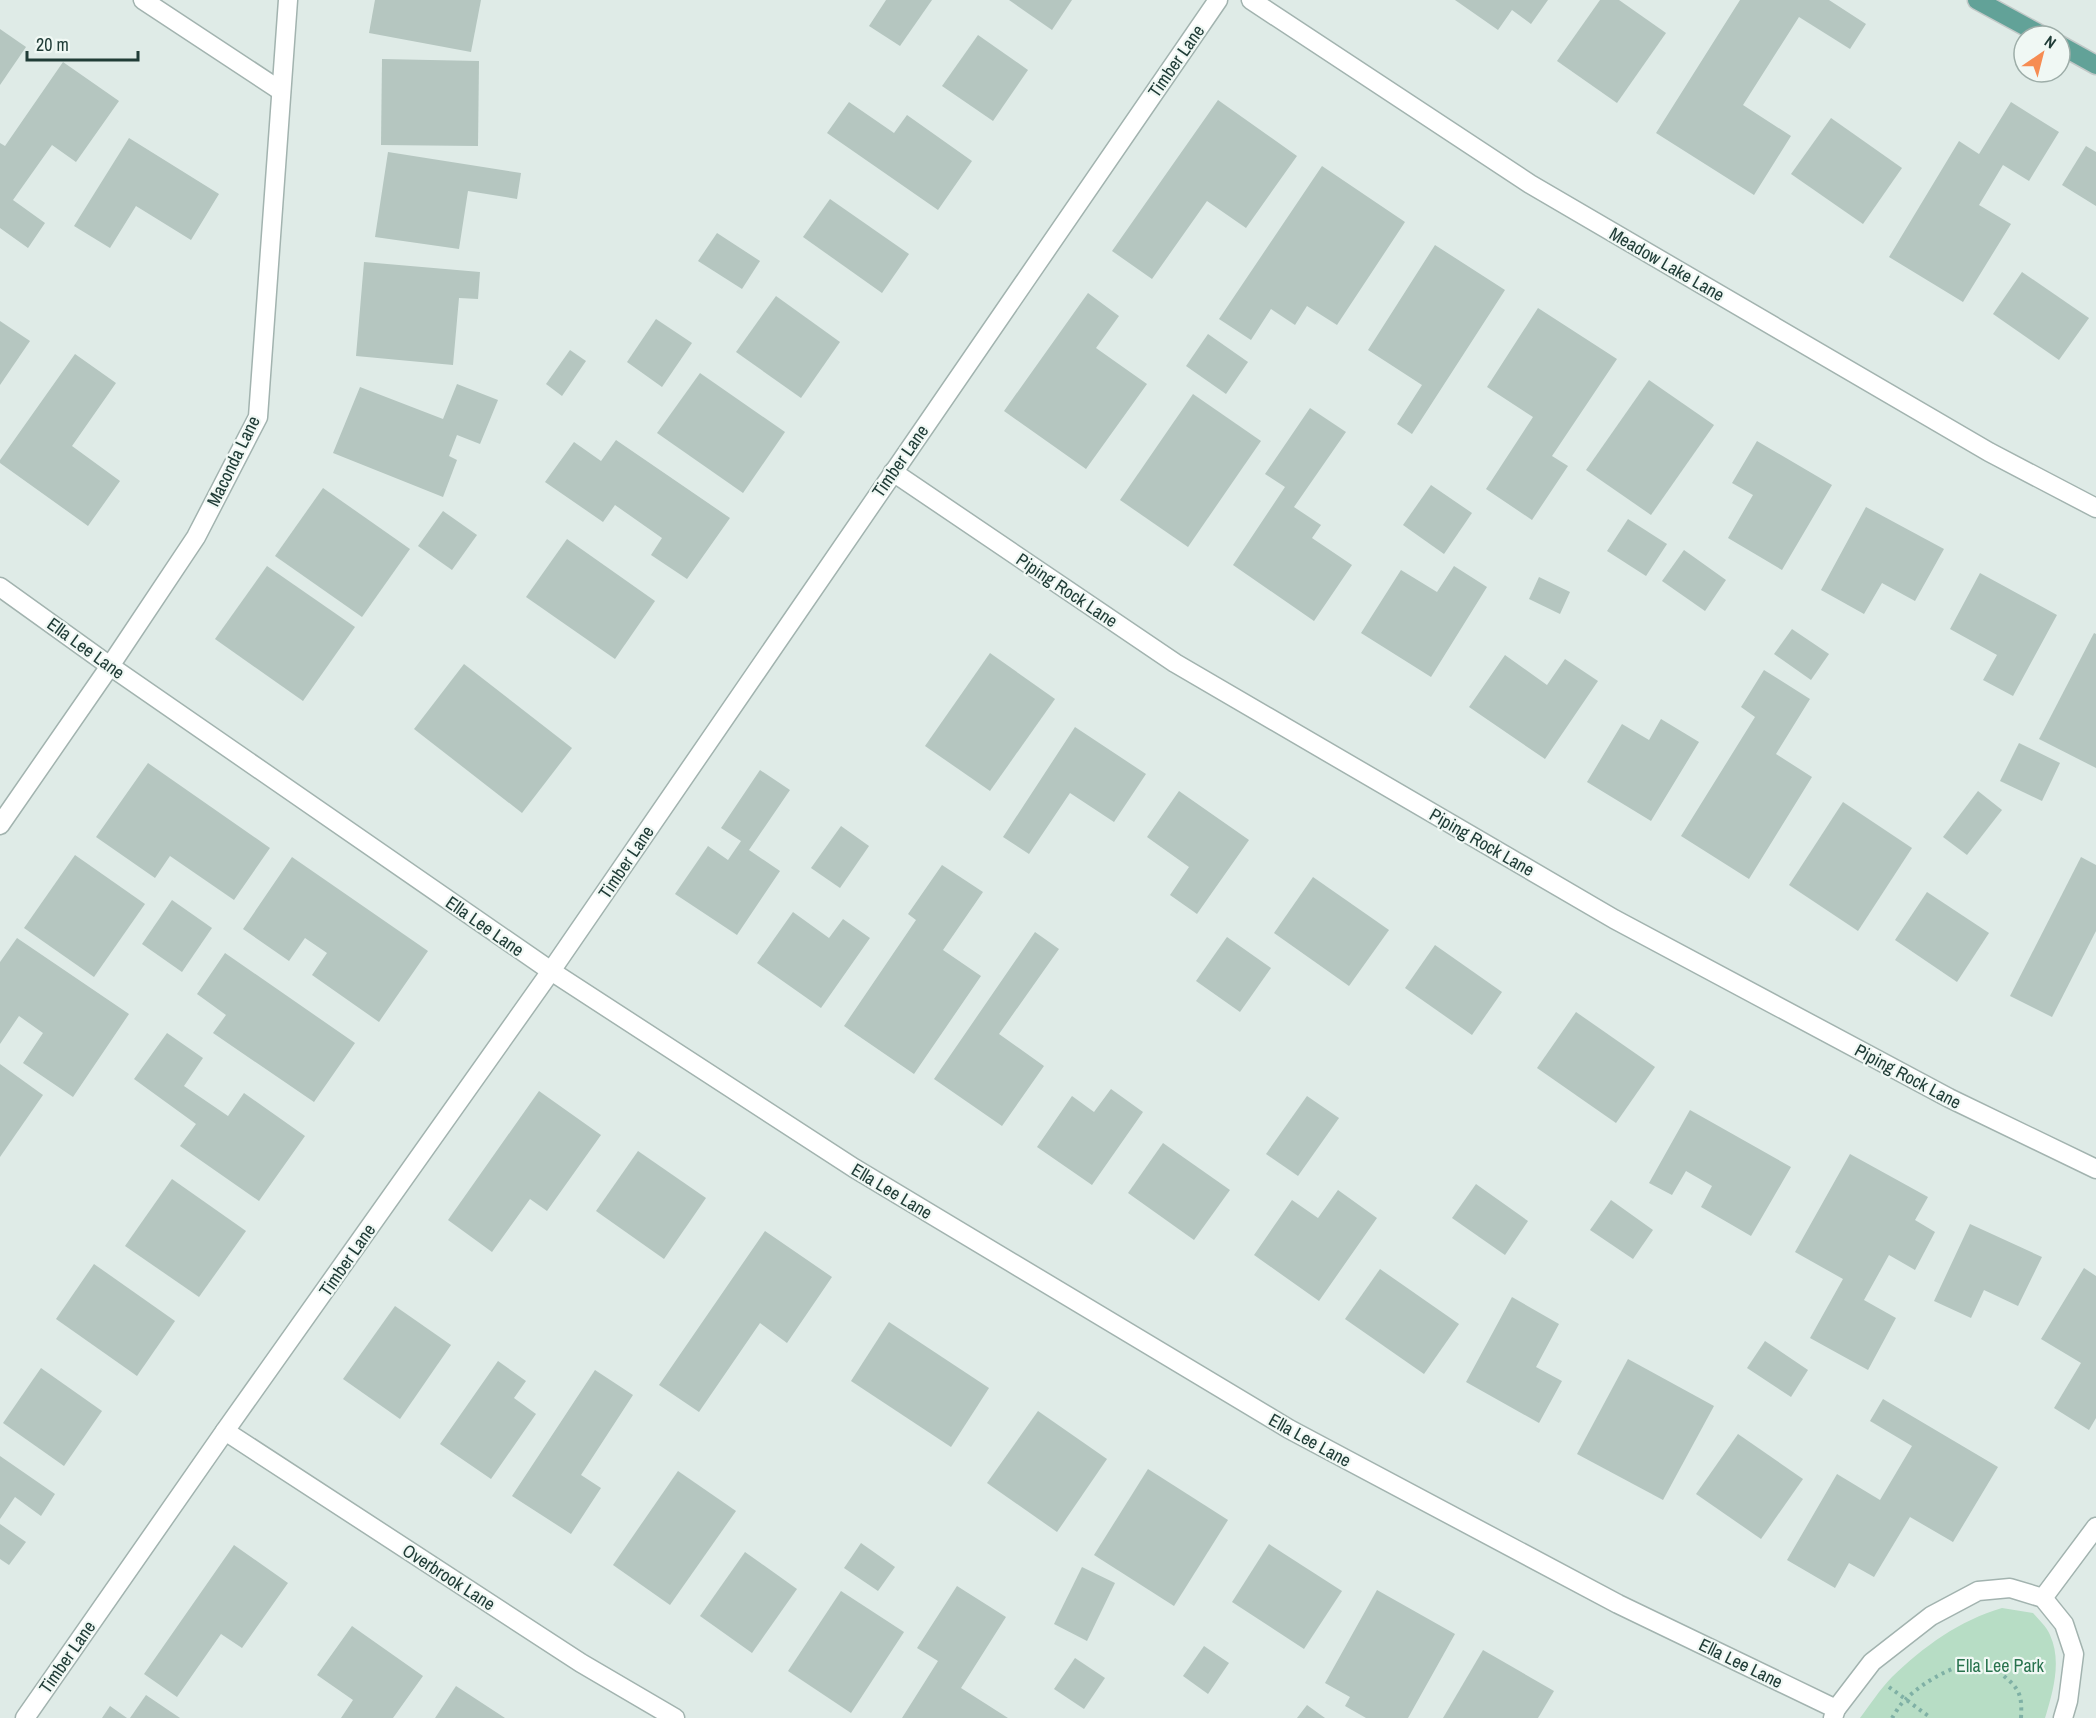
<svg xmlns="http://www.w3.org/2000/svg" width="2096" height="1718" font-family="'Archivo Narrow',sans-serif">
<rect width="100%" height="100%" fill="#dfebe7"/>
<!-- green -->
<path fill="#b7ddc5" d="M2002,1608L2033,1613C2038,1619 2047,1627 2050,1635C2062,1661 2053,1692 2045,1718H1860C1870,1705 1880,1689 1892,1677C1923,1647 1960,1620 2002,1608Z"/>
<!-- building -->
<g fill="#b5c6c0">
<polygon points="375,0 481,0 471,52 369,33"/>
<polygon points="886,0 932,0 900,46 869,26"/>
<polygon points="1009,0 1072,0 1052,30"/>
<polygon points="1455,0 1548,0 1531,24 1512,10 1498,30"/>
<polygon points="1600,0 1619,0 1666,33 1617,103 1557,61"/>
<polygon points="1740,0 1829,0 1866,24 1850,49 1799,17 1743,105 1791,136 1754,195 1656,133"/>
<polygon points="0,29 26,47 0,85"/>
<polygon points="978,35 1028,70 993,121 942,86"/>
<polygon points="382,59 479,61 478,146 381,145"/>
<polygon points="63,62 119,101 76,162 52,145 13,200 45,223 28,248 0,228 0,143 5,146"/>
<polygon points="1218,100 1297,156 1246,228 1207,201 1152,279 1112,251"/>
<polygon points="849,102 894,133 907,115 972,161 938,210 827,133"/>
<polygon points="2011,102 2059,132 2029,181 2003,165 1979,205 2011,224 1963,302 1889,257 1959,141 1979,154"/>
<polygon points="1831,118 1902,168 1863,224 1791,174"/>
<polygon points="129,138 219,194 191,240 136,206 110,248 74,226"/>
<polygon points="2086,146 2096,152 2096,206 2062,185"/>
<polygon points="388,152 521,173 517,199 468,191 459,249 375,237"/>
<polygon points="1322,166 1405,222 1337,325 1307,306 1295,325 1271,309 1251,340 1219,319"/>
<polygon points="830,199 909,254 882,293 803,237"/>
<polygon points="717,233 760,261 742,289 698,261"/>
<polygon points="1435,245 1505,290 1412,434 1397,424 1422,385 1368,350"/>
<polygon points="364,262 480,272 478,299 459,298 453,365 356,356"/>
<polygon points="2022,272 2089,318 2059,360 1993,314"/>
<polygon points="1088,293 1119,316 1096,348 1147,384 1086,469 1004,411"/>
<polygon points="776,296 840,342 801,398 736,352"/>
<polygon points="1538,308 1617,359 1552,456 1568,466 1532,520 1486,489 1533,417 1487,387"/>
<polygon points="656,319 692,343 662,387 627,362"/>
<polygon points="0,321 30,341 0,385"/>
<polygon points="1208,334 1248,362 1226,394 1186,366"/>
<polygon points="570,350 586,361 562,396 546,384"/>
<polygon points="75,354 116,383 72,446 120,481 88,526 0,463 0,460"/>
<polygon points="700,373 785,432 743,493 657,433"/>
<polygon points="1649,380 1714,425 1651,515 1586,470"/>
<polygon points="457,384 498,400 480,444 457,435 449,456 457,460 443,497 333,453 360,387 443,419"/>
<polygon points="1193,394 1261,441 1188,547 1120,500"/>
<polygon points="1310,408 1346,432 1294,507 1321,525 1312,538 1352,565 1314,621 1233,565 1285,487 1265,474"/>
<polygon points="616,440 730,518 687,579 651,555 662,538 615,505 603,522 545,482 574,442 601,461"/>
<polygon points="1757,441 1832,485 1782,570 1728,538 1753,495 1732,483"/>
<polygon points="1431,485 1472,513 1444,554 1403,525"/>
<polygon points="323,488 410,549 362,617 275,556"/>
<polygon points="1866,507 1944,549 1915,601 1882,583 1864,614 1821,590"/>
<polygon points="443,511 477,535 452,570 418,546"/>
<polygon points="1628,519 1667,544 1646,576 1607,551"/>
<polygon points="567,539 655,601 615,659 526,597"/>
<polygon points="1684,550 1726,580 1705,611 1662,581"/>
<polygon points="267,566 355,627 303,701 215,639"/>
<polygon points="1454,566 1487,587 1431,677 1361,633 1401,570 1437,592"/>
<polygon points="1980,573 2057,615 2013,696 1983,680 1997,655 1950,629"/>
<polygon points="1539,577 1570,592 1560,614 1529,599"/>
<polygon points="1792,629 1829,654 1811,680 1774,654"/>
<polygon points="2094,633 2096,634 2096,768 2039,739"/>
<polygon points="990,653 1055,699 990,791 925,746"/>
<polygon points="1505,655 1547,685 1565,659 1598,681 1545,759 1469,707"/>
<polygon points="464,664 572,748 522,813 414,729"/>
<polygon points="1764,670 1810,699 1776,754 1812,777 1749,879 1681,836 1755,717 1741,707"/>
<polygon points="1661,719 1699,742 1651,821 1587,782 1622,724 1649,740"/>
<polygon points="1075,727 1146,774 1114,822 1070,793 1029,854 1003,837"/>
<polygon points="2019,743 2060,763 2042,801 2000,781"/>
<polygon points="148,763 270,848 234,900 170,856 155,878 96,837"/>
<polygon points="760,770 790,790 749,850 780,871 737,935 675,894 708,846 728,860 741,841 721,828"/>
<polygon points="1179,791 1249,840 1197,914 1170,895 1189,867 1147,837"/>
<polygon points="1978,791 2002,810 1967,855 1943,837"/>
<polygon points="1843,802 1912,848 1858,931 1789,885"/>
<polygon points="841,826 869,846 840,888 811,868"/>
<polygon points="75,855 145,904 94,977 24,928"/>
<polygon points="292,857 428,951 379,1022 312,975 327,953 305,938 289,961 243,929"/>
<polygon points="2081,857 2096,865 2096,931 2052,1017 2010,996"/>
<polygon points="942,865 983,892 943,950 981,976 914,1074 844,1026 916,920 908,914"/>
<polygon points="1313,877 1389,930 1349,986 1274,933"/>
<polygon points="1927,892 1989,933 1957,982 1895,940"/>
<polygon points="172,900 212,928 182,972 142,944"/>
<polygon points="793,912 829,938 843,919 870,938 821,1008 757,963"/>
<polygon points="1035,932 1059,949 999,1034 1044,1066 1002,1126 934,1079"/>
<polygon points="1227,937 1271,968 1240,1012 1196,981"/>
<polygon points="17,938 129,1014 73,1097 23,1063 43,1033 19,1016 0,1044 0,962"/>
<polygon points="1435,945 1502,992 1472,1035 1405,988"/>
<polygon points="225,953 355,1043 314,1102 213,1033 226,1015 197,994"/>
<polygon points="1576,1012 1655,1067 1616,1123 1537,1068"/>
<polygon points="167,1033 203,1058 184,1086 228,1116 244,1093 305,1136 259,1201 180,1146 196,1124 134,1079"/>
<polygon points="0,1064 43,1095 0,1157"/>
<polygon points="1111,1089 1143,1112 1092,1185 1037,1147 1072,1096 1094,1112"/>
<polygon points="539,1091 601,1135 547,1211 530,1199 492,1252 448,1220"/>
<polygon points="1307,1096 1339,1118 1298,1176 1266,1154"/>
<polygon points="1690,1110 1791,1167 1751,1236 1701,1207 1712,1186 1686,1171 1672,1195 1649,1183"/>
<polygon points="1163,1143 1230,1190 1194,1240 1128,1193"/>
<polygon points="638,1151 706,1198 664,1259 596,1211"/>
<polygon points="1850,1154 1928,1197 1915,1220 1935,1232 1915,1270 1889,1255 1864,1300 1896,1318 1868,1370 1810,1338 1843,1279 1795,1252"/>
<polygon points="172,1179 246,1231 199,1297 125,1246"/>
<polygon points="1476,1184 1528,1221 1505,1255 1452,1218"/>
<polygon points="1338,1190 1377,1218 1319,1301 1254,1255 1292,1200 1318,1218"/>
<polygon points="1611,1200 1653,1230 1633,1259 1590,1230"/>
<polygon points="1970,1224 2042,1257 2018,1306 1984,1290 1971,1318 1934,1301"/>
<polygon points="765,1231 832,1277 787,1343 760,1323 699,1412 659,1385"/>
<polygon points="94,1264 175,1321 137,1376 56,1319"/>
<polygon points="2084,1268 2096,1276 2096,1418 2089,1430 2054,1408 2081,1363 2041,1339"/>
<polygon points="1380,1269 1459,1324 1424,1374 1345,1319"/>
<polygon points="1512,1297 1559,1324 1536,1367 1562,1381 1539,1423 1466,1382"/>
<polygon points="395,1306 451,1345 400,1419 343,1379"/>
<polygon points="889,1322 989,1388 951,1447 851,1381"/>
<polygon points="1765,1341 1808,1370 1791,1397 1747,1368"/>
<polygon points="1628,1359 1714,1406 1663,1500 1577,1454"/>
<polygon points="498,1361 526,1381 514,1398 536,1414 491,1479 440,1444"/>
<polygon points="41,1368 102,1411 64,1466 3,1423"/>
<polygon points="595,1370 633,1395 581,1475 601,1488 571,1534 512,1496"/>
<polygon points="1883,1399 1998,1467 1953,1542 1910,1517 1874,1577 1849,1563 1835,1588 1787,1560 1837,1474 1880,1500 1912,1446 1870,1421"/>
<polygon points="1038,1411 1107,1459 1057,1532 987,1483"/>
<polygon points="1738,1434 1803,1479 1761,1539 1696,1494"/>
<polygon points="0,1456 55,1494 41,1516 15,1497 0,1519"/>
<polygon points="1148,1469 1228,1520 1174,1606 1094,1555"/>
<polygon points="678,1471 736,1511 670,1605 613,1565"/>
<polygon points="0,1524 26,1542 9,1565 0,1559"/>
<polygon points="861,1543 895,1567 878,1591 844,1568"/>
<polygon points="1269,1544 1342,1591 1304,1649 1232,1602"/>
<polygon points="234,1545 288,1583 242,1648 221,1634 177,1697 144,1674"/>
<polygon points="745,1552 797,1589 752,1653 700,1616"/>
<polygon points="1082,1567 1115,1583 1087,1641 1054,1624"/>
<polygon points="957,1586 1006,1617 961,1688 1008,1718 902,1718 938,1661 917,1648"/>
<polygon points="1377,1590 1455,1634 1408,1718 1366,1718 1345,1706 1350,1697 1325,1683"/>
<polygon points="841,1591 904,1632 851,1713 788,1671"/>
<polygon points="352,1626 423,1676 393,1718 341,1718 353,1700 317,1675"/>
<polygon points="1204,1646 1229,1663 1208,1694 1183,1676"/>
<polygon points="1483,1650 1554,1691 1538,1718 1443,1718"/>
<polygon points="1075,1658 1105,1678 1084,1709 1054,1689"/>
<polygon points="456,1686 505,1718 435,1718"/>
<polygon points="146,1695 180,1718 130,1718"/>
<polygon points="1307,1705 1325,1718 1297,1718"/>
<polygon points="110,1706 127,1718 102,1718"/>
</g>
<g fill="none" stroke-linecap="round" stroke-linejoin="round">
<defs>
<g id="minor">
<polyline points="143,0 281,91"/>
<polyline points="1251,0 1530,184 1989,452 2096,508"/>
<polyline points="893,472 1175,663 1614,919 1949,1098 2096,1169"/>
<polyline points="0,587 110,666 551,971 854,1168 1289,1429 1618,1604 1836,1709"/>
<polyline points="0,825 110,666 196,537 258,417 288,0"/>
<polyline points="225,1431 581,1663 675,1718"/>
<polyline points="2043,1598 2096,1527"/>
<polyline points="25,1718 225,1431 551,971 1218,0"/>
<polyline points="1833,1718 1836,1709 1872,1662 1931,1616 1978,1591 2010,1588 2043,1598 2064,1624 2074,1654 2068,1701 2063,1718"/>
</g>
<g id="major">
<polyline points="1977,0 2043,36"/>
<polyline points="2060,45 2096,65"/>
</g>
</defs>
<!-- minor casing -->
<use href="#minor" stroke="#a2b3af" stroke-width="21"/>
<!-- major casing -->
<use href="#major" stroke="#c1c8c7" stroke-width="21"/>
<!-- path -->
<g stroke="#7fb0a5" stroke-width="4" stroke-dasharray="3 4.5" stroke-linecap="butt">
<polyline points="1889,1687 1931,1718"/>
<path d="M1892,1718C1896,1712 1900,1704 1906,1699C1924,1681 1969,1653 1994,1668C1998,1670 2002,1674 2005,1677C2021,1690 2022,1698 2021,1718"/>
</g>
<!-- minor -->
<use href="#minor" stroke="#fff" stroke-width="18"/>
<!-- major -->
<use href="#major" stroke="#62a298" stroke-width="18"/>
</g>
<g text-anchor="middle" dominant-baseline="central" stroke-width="4.5" stroke-linejoin="round" paint-order="stroke">
<!-- street labels -->
<g font-size="18" fill="#203c37" stroke="#f0f8f4">
<text transform="translate(1176 61) rotate(-55)">Timber Lane</text>
<text transform="translate(1667 264) rotate(30)">Meadow Lake Lane</text>
<text transform="translate(233 461) rotate(-64)">Maconda Lane</text>
<text transform="translate(900 461) rotate(-55)">Timber Lane</text>
<text transform="translate(1067 590) rotate(34)">Piping Rock Lane</text>
<text transform="translate(86 648) rotate(36)">Ella Lee Lane</text>
<text transform="translate(1482 842) rotate(30)">Piping Rock Lane</text>
<text transform="translate(626 862) rotate(-56)">Timber Lane</text>
<text transform="translate(485 926) rotate(35)">Ella Lee Lane</text>
<text transform="translate(1908 1076) rotate(28)">Piping Rock Lane</text>
<text transform="translate(892 1191) rotate(31)">Ella Lee Lane</text>
<text transform="translate(347 1260) rotate(-55)">Timber Lane</text>
<text transform="translate(1310 1440) rotate(29)">Ella Lee Lane</text>
<text transform="translate(449 1577) rotate(33)">Overbrook Lane</text>
<text transform="translate(67 1657) rotate(-55)">Timber Lane</text>
<text transform="translate(1741 1663) rotate(26)">Ella Lee Lane</text>
</g>
<!-- park labels -->
<g font-size="18" fill="#29734e" stroke="#f0f8f4">
<text x="2000" y="1665">Ella Lee Park</text>
</g>
</g>
<!-- north arrow -->
<g transform="translate(2042 54) rotate(35)"><circle r="28" fill="#f0f8f4" stroke="#9dada8" stroke-width="1.5"/>
<path d="M0-4.5L10 22L0 15L-10 22Z" fill="#f68c52"/>
<text y="-9" font-size="16" font-weight="bold" text-anchor="middle" fill="#203c37">N</text>
</g>
<!-- scale -->
<path d="M27 51v9h111v-9" fill="none" stroke="#203c37" stroke-width="3"/>
<text x="36" y="51" font-size="18" fill="#203c37" stroke="#f0f8f4" stroke-width="4.5" paint-order="stroke">20 m</text>
</svg>
